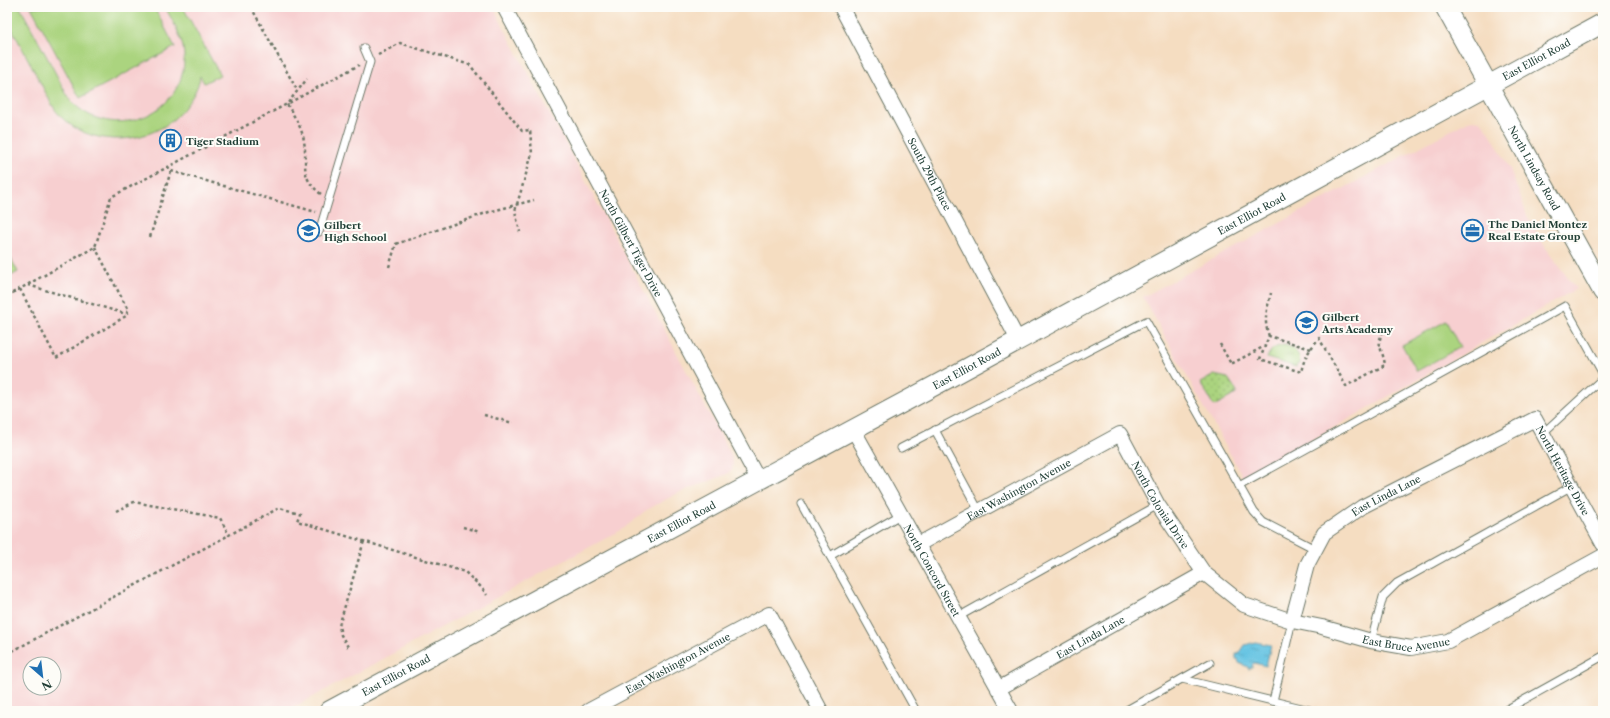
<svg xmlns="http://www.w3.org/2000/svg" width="1610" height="718" font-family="'Libre Caslon Text',serif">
<defs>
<pattern id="grass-tufts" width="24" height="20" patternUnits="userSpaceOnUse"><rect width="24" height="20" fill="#abd47f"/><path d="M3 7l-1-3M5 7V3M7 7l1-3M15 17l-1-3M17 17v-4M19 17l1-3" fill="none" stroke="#8bad69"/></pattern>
<pattern id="park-dots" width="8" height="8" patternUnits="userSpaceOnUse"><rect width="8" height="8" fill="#abd47f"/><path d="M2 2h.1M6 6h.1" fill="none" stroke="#8bad69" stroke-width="1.8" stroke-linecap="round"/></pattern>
<pattern id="water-ripples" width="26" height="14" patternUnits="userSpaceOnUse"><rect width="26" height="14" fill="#64c3e2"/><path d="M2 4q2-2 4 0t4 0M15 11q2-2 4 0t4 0" fill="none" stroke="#52a0b8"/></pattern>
</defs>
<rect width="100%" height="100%" fill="#fdfcf7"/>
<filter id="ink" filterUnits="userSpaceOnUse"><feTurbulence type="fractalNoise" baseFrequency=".025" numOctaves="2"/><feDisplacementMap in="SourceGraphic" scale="8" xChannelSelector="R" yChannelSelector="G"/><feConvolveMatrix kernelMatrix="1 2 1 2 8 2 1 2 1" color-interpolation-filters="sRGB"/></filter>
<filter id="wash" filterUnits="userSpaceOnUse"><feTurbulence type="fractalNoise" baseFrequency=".012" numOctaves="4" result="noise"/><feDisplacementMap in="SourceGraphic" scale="16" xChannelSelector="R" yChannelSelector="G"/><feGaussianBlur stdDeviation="0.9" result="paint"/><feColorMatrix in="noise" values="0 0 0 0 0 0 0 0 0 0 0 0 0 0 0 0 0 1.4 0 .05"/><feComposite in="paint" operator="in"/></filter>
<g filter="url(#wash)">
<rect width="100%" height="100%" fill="#f5ddc1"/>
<!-- built -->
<g fill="#f7cfd0" fill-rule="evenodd">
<path d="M7,7H493L731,455L733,465L732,470L729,473L720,477L678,493L645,511L623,529L287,711H10L7,705ZM30,664H54V688H30Z"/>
<polygon points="1473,120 1480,121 1485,126 1492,136 1510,169 1528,218 1546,248 1576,289 1244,479 1143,297 1468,121"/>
</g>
<!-- grass -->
<path fill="url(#grass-tufts)" stroke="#65885a" d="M1285,345C1295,348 1300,354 1300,364H1297L1296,367L1267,358C1270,349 1276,346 1285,345Z"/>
<!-- park -->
<polygon fill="url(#park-dots)" stroke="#65885a" points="1214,375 1228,378 1236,390 1236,394 1214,406 1200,383"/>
<!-- garden -->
<g fill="#abd47f" stroke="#65885a">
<path d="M7,7H20C32,29 43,50 55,72C61,83 66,96 75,105C117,143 187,112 184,55C183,37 173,22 165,7H183L220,75L204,83L200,76C198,95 177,120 161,128C128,146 81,143 56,111C50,102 45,91 40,82C29,61 18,40 7,20Z"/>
<polygon points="31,7 154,7 175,47 80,98"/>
<polygon points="7,251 18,272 7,278"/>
<polygon points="1446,321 1460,347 1417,371 1402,345"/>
</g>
<!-- water -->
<polygon fill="url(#water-ripples)" stroke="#42808b" points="1255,642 1271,645 1266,666 1254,663 1252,665 1253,667 1248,669 1248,667 1239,663 1238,659 1236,659 1236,654 1239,654 1245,645"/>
</g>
<g filter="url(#ink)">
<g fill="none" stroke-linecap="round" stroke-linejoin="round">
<defs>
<g id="lane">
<polyline points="319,232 370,62 364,48"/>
<polyline points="935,430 979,511"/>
<polyline points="1543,433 1603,378"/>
<polyline points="901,448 1146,321 1254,512 1263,522 1315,549"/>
<polyline points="1239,486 1565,306 1603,374"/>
<polyline points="801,504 916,711"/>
<polyline points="830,556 900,515"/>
<polyline points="958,617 1158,505"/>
<polyline points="1371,641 1383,597 1397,583 1572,486"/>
<polyline points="1182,679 1314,711"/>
<polyline points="1273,701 1292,621"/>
<polyline points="1125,711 1210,663"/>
<polyline points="1504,711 1603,656"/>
</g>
<g id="street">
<path id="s1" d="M504,7L758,479"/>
<path id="s2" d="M841,7L1018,340"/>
<path id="s3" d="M853,429L1011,711"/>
<path id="s4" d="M917,545L1120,434L1158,505L1204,573L1244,605L1292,621L1322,627L1371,641L1411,648L1448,641L1603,556"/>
<path id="s5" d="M1292,621L1307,565L1324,533L1362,507L1535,419L1603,544"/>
<path id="s6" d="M998,689L1204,573"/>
<path id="s7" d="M588,711L769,614L821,711"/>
</g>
<g id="secondary">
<path id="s8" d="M1445,7L1603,292"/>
<path id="s9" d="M329,711L960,372L1603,23"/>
</g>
</defs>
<!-- lane casing -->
<use href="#lane" stroke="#6a7565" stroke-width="9"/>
<!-- street casing -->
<use href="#street" stroke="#6a7565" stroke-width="16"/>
<!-- secondary casing -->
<use href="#secondary" stroke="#6a7565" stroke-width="21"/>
<!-- path -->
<g stroke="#6a7565" stroke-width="2.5" stroke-dasharray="3 3" stroke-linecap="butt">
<polyline points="251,7 297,90"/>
<polyline points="378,55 400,43 470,65 522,131 530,130 532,154 515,211 520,232"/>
<polyline points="171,171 316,212"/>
<path d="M321,194C298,176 308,165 304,141C302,127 293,115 287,104L359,65"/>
<polyline points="150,237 171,171 168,167"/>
<polyline points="389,267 396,244 489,212 534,200"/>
<polyline points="28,285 126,314"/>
<polyline points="20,289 56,358 126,316 128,310 95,247"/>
<polyline points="7,296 95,247 111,197 287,104 307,79"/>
<path d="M1269,336C1263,320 1267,310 1271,293"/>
<polyline points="1220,344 1231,364 1265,346"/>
<path d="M1311,349L1269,336L1260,359L1301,372C1305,355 1309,351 1319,338L1346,386L1385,365C1383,349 1374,344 1385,329"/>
<polyline points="484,415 513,423"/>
<polyline points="116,511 134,502 220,518 229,535 279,508 300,513 297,521 465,572 481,587 487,595"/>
<polyline points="463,527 480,532"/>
<polyline points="348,647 341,635 339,626 364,541"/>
<polyline points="7,654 229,535"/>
</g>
<!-- lane -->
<use href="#lane" stroke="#fff" stroke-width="7"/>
<!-- street -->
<use href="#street" stroke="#fff" stroke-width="14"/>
<!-- secondary -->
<use href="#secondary" stroke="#fff" stroke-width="19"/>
</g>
</g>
<!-- icons -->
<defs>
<symbol id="building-ring" viewBox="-11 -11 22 22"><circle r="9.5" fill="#fdfcf7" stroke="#1f6fb2" stroke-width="1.5"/><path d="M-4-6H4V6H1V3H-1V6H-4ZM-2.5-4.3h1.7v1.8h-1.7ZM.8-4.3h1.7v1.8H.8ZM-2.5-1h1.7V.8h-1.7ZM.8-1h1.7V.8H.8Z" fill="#1f6fb2"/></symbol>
<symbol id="office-ring" viewBox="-11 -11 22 22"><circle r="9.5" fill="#fdfcf7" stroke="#1f6fb2" stroke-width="1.5"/><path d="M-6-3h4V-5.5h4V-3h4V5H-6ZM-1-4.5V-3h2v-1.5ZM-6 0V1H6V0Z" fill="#1f6fb2"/></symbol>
<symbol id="school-ring" viewBox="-11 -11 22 22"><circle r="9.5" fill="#fdfcf7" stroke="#1f6fb2" stroke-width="1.5"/><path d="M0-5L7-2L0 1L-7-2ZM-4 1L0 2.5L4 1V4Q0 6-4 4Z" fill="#1f6fb2"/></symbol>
</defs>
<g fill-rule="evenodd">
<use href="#building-ring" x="158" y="128" width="25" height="25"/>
<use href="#office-ring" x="1460" y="218" width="25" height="25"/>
<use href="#school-ring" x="296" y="218" width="25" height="25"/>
<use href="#school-ring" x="1294" y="310" width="25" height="25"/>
</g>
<g text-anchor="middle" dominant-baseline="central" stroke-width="4" stroke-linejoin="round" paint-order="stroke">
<!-- street labels -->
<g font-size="10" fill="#1f3d34" stroke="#fdfcf7">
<text stroke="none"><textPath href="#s9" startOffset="1372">East Elliot Road</textPath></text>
<text stroke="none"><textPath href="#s8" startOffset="184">North Lindsay Road</textPath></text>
<text stroke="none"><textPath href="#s2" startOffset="189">South 29th Place</textPath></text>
<text stroke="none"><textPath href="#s9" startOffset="1048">East Elliot Road</textPath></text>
<text stroke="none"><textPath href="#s1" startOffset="268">North Gilbert Tiger Drive</textPath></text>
<text stroke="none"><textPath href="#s9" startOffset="724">East Elliot Road</textPath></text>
<text stroke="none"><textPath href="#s5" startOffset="393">North Heritage Drive</textPath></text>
<text stroke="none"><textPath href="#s4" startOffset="116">East Washington Avenue</textPath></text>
<text stroke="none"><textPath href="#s5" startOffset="167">East Linda Lane</textPath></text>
<text stroke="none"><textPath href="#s4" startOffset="313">North Colonial Drive</textPath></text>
<text stroke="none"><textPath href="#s9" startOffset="400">East Elliot Road</textPath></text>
<text stroke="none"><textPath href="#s3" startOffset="162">North Concord Street</textPath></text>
<text stroke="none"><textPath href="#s6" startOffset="106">East Linda Lane</textPath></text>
<text stroke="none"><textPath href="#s4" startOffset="613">East Bruce Avenue</textPath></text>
<text stroke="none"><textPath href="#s7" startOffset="102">East Washington Avenue</textPath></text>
<text stroke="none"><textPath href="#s9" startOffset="76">East Elliot Road</textPath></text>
</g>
<!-- poi labels -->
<g font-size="10" font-weight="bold" fill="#1f3d34" stroke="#fdfcf7" text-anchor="start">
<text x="186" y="141">Tiger Stadium</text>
<text x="1488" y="224">The Daniel Montez<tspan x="1488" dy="12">Real Estate Group</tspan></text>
<text x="324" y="225">Gilbert<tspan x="324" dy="12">High School</tspan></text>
<text x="1322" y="317">Gilbert<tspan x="1322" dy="12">Arts Academy</tspan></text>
</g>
</g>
<!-- margin -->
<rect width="1610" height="718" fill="none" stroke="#fdfcf7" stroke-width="24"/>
<!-- north arrow -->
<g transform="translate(42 676) rotate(152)"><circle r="19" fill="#fdfcf7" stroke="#a4b0a9"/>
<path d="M0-3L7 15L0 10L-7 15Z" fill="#1f6fb2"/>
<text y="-6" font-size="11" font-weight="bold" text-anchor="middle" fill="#1f3d34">N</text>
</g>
</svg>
